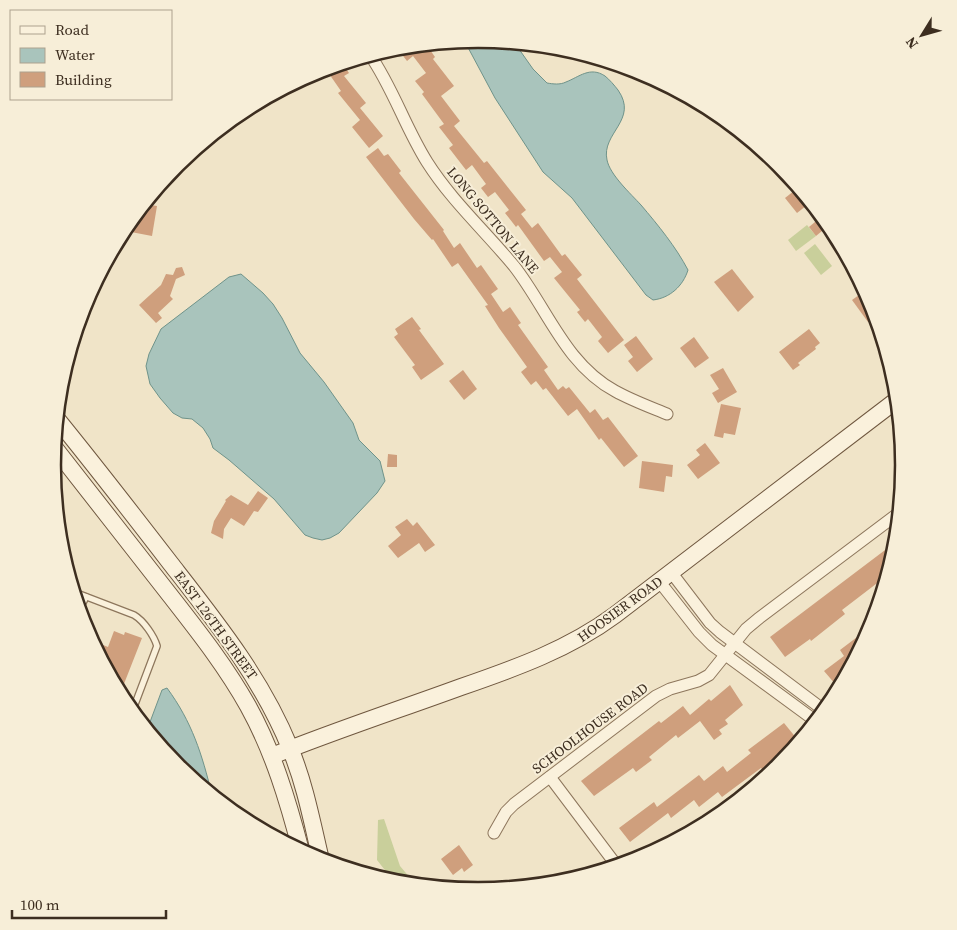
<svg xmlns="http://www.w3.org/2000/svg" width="957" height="930" font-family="'Source Serif 4',serif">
<rect width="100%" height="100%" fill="#f0e4c8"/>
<!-- green -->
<g fill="#c9cf9b">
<polygon points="807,225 816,236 796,251 788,240"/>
<polygon points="815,244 832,266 821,275 804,253"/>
<polygon points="384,819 400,866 416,885 395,883 377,860 378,820"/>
</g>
<!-- water -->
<g fill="#a9c4bc" stroke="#6f938a">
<path d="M479,39L514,42L533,69L547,83C553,84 560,85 566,82C579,77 590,66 605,76C610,80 614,85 618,90C639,120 601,133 607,160C610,175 631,194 641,205C658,225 676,247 688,270C683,286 670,298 653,300L646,295L572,198L543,172L495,98L464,40Z"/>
<polygon points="241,274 263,293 273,304 282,318 300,353 324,382 353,423 359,440 380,461 385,481 377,493 339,533 330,538 322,540 313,538 305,535 274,499 229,460 213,448 210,439 203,428 192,419 182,418 173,413 160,398 150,384 146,366 149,354 161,329 229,277"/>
<path d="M167,688C192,722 202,754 212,795L177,766L147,730L162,690Z"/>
</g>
<!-- building -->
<g fill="#cf9f7d">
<polygon points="426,44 435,57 433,59 454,86 441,96 460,121 454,126 484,163 487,161 526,210 521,214 532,228 538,223 562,256 565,254 582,275 577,279 624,340 608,353 598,341 602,337 588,319 585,322 577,312 580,310 554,278 562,272 550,257 544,261 518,225 516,227 505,213 509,210 495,192 488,197 481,188 486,184 472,165 466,170 449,148 453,145 439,127 444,124 422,94 424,92 415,81 426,73 413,56 407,61 400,52 409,46"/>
<polygon points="342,63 349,73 344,76 366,103 360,108 383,136 369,148 352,127 360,120 338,93 341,91 325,68"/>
<polygon points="378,148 384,156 388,154 401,171 399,173 444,230 443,231 454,248 460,243 477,268 481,265 498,289 491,294 503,312 510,307 521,323 518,325 548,367 544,370 558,390 563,386 566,389 569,387 590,413 595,409 603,420 608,417 638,456 624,467 601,438 599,440 577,409 568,416 546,388 543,390 536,381 531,385 521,372 527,367 499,328 485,306 488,305 458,263 452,267 433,239 432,240 414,219 366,157"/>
<polygon points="799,187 811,202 797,213 785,198"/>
<polygon points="144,204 157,206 152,236 131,232 134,216"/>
<polygon points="822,216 829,225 816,236 809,227"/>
<polygon points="182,267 185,275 176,279 170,296 173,299 158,313 162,318 156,323 139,305 161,285 166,274 173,275 176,268"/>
<polygon points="732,269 754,297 738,312 714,282"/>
<polygon points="866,290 872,302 876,315 868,322 852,300"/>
<polygon points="412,317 421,329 419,330 444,364 421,380 412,367 415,365 394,337 398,334 395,329"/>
<polygon points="809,329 820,343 815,347 816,349 803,359 798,363 800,365 793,370 779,352"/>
<polygon points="636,336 653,359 637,372 628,361 633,357 624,345"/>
<polygon points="694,337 709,358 695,368 680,348"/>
<polygon points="723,368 737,392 718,403 712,393 719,389 710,375"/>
<polygon points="463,370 477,389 464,400 449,381"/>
<polygon points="721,404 741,408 735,435 724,433 723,438 714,436"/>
<polygon points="705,443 720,463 698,479 687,465 700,455 696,450"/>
<polygon points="388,454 397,455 397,467 387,467"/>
<polygon points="642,461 673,465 672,477 666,476 664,492 639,488"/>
<polygon points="258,491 268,498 258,512 254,511 244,526 231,518 224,529 223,539 211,533 214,521 226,501 225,500 231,495 248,505"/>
<polygon points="407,519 413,526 417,522 435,545 425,552 419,543 398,558 388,546 401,535 395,527"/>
<polygon points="897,541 889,574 842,610 845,614 811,641 810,639 785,657 770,637"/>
<polygon points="873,625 846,678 836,685 824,671 844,656 840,650"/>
<polygon points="114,631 124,635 125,632 142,638 120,694 91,640 108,647"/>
<polygon points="730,685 743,705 725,720 728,724 719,730 722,734 714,740 700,721 678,738 676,735 649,757 652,760 636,772 633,768 594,796 581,781 659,721 661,723 683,706 690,715 709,699 711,701"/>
<polygon points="784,723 797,739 776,755 779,758 763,770 761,768 722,797 718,792 699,807 694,800 671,818 668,813 630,842 619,828 654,802 657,807 699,775 704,781 723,766 727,772 751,753 748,750"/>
<polygon points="459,845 473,865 464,872 462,868 453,875 441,859"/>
</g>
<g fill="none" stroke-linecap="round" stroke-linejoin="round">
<defs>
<g id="lane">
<polyline points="58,526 62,553"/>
<path d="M74,592L134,615C144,621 154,636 157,646L132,712"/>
<polyline points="79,610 86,597"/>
</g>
<g id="street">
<path d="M370,55C393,88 405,127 427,162C451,200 485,231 514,266C547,308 565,364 615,391C631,400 650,407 667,414"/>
<polyline points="671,572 710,623 720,632 825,711"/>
<polyline points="659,581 699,632 712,645 817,722"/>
<polyline points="550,777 617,866"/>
<polyline points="494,833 506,812 514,804 656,696 670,689 698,681 709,675 746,629 758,619 900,512"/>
</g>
<g id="secondary">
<path d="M57,419C96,467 134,516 171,564C217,623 262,679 290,748C305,784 312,822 321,860"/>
<path d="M54,447C92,496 131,545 169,594C197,630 225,665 248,706C273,751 288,801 301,851"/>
<path d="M272,756C334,731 398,710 461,687C516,668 569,649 615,615L898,399"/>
</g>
</defs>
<!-- lane casing -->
<use href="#lane" stroke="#8d765c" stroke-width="8"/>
<!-- street casing -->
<use href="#street" stroke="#8d765c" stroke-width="13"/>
<!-- secondary casing -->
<use href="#secondary" stroke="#6f573f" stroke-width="18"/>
<!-- lane -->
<use href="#lane" stroke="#faf1dc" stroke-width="5.5"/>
<!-- street -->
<use href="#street" stroke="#faf1dc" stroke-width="11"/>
<!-- secondary -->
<use href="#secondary" stroke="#faf1dc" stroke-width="16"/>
</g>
<g text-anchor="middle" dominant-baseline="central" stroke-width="4" stroke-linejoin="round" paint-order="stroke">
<!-- street labels -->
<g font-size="14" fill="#3d2e20" stroke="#f7eed8">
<text transform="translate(493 220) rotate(50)">LONG SOTTON LANE</text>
<text transform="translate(620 609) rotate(-36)">HOOSIER ROAD</text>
<text transform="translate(216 625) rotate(54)">EAST 126TH STREET</text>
<text transform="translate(590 728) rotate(-37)">SCHOOLHOUSE ROAD</text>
</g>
</g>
<!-- crop -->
<path d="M0 0H957V930H0ZM61 465a417 417 0 1 1 834 0a417 417 0 1 1-834 0Z" fill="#f7eed8" fill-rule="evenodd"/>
<path fill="none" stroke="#3d2e20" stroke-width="2.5" d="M61 465a417 417 0 1 1 834 0a417 417 0 1 1-834 0Z"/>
<!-- legend -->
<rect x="10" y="10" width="162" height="90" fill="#f7eed8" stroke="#ada18e"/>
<rect x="20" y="26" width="25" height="8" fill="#faf1dc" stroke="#ada18e"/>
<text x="55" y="35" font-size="15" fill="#3d2e20">Road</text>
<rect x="20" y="48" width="25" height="15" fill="#a9c4bc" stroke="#ada18e"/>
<text x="55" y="60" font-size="15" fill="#3d2e20">Water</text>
<rect x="20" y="72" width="25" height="15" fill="#cf9f7d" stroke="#ada18e"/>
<text x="55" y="85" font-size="15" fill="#3d2e20">Building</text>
<!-- north arrow -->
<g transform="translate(922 35) rotate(233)" stroke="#f7eed8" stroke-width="4" paint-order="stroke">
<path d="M0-4L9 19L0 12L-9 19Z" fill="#3d2e20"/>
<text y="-8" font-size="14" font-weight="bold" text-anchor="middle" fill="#3d2e20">N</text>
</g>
<!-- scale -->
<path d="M12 910v8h154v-8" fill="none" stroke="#3d2e20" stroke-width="2.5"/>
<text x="20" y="910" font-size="15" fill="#3d2e20" stroke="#f7eed8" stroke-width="4" paint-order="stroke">100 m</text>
</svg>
